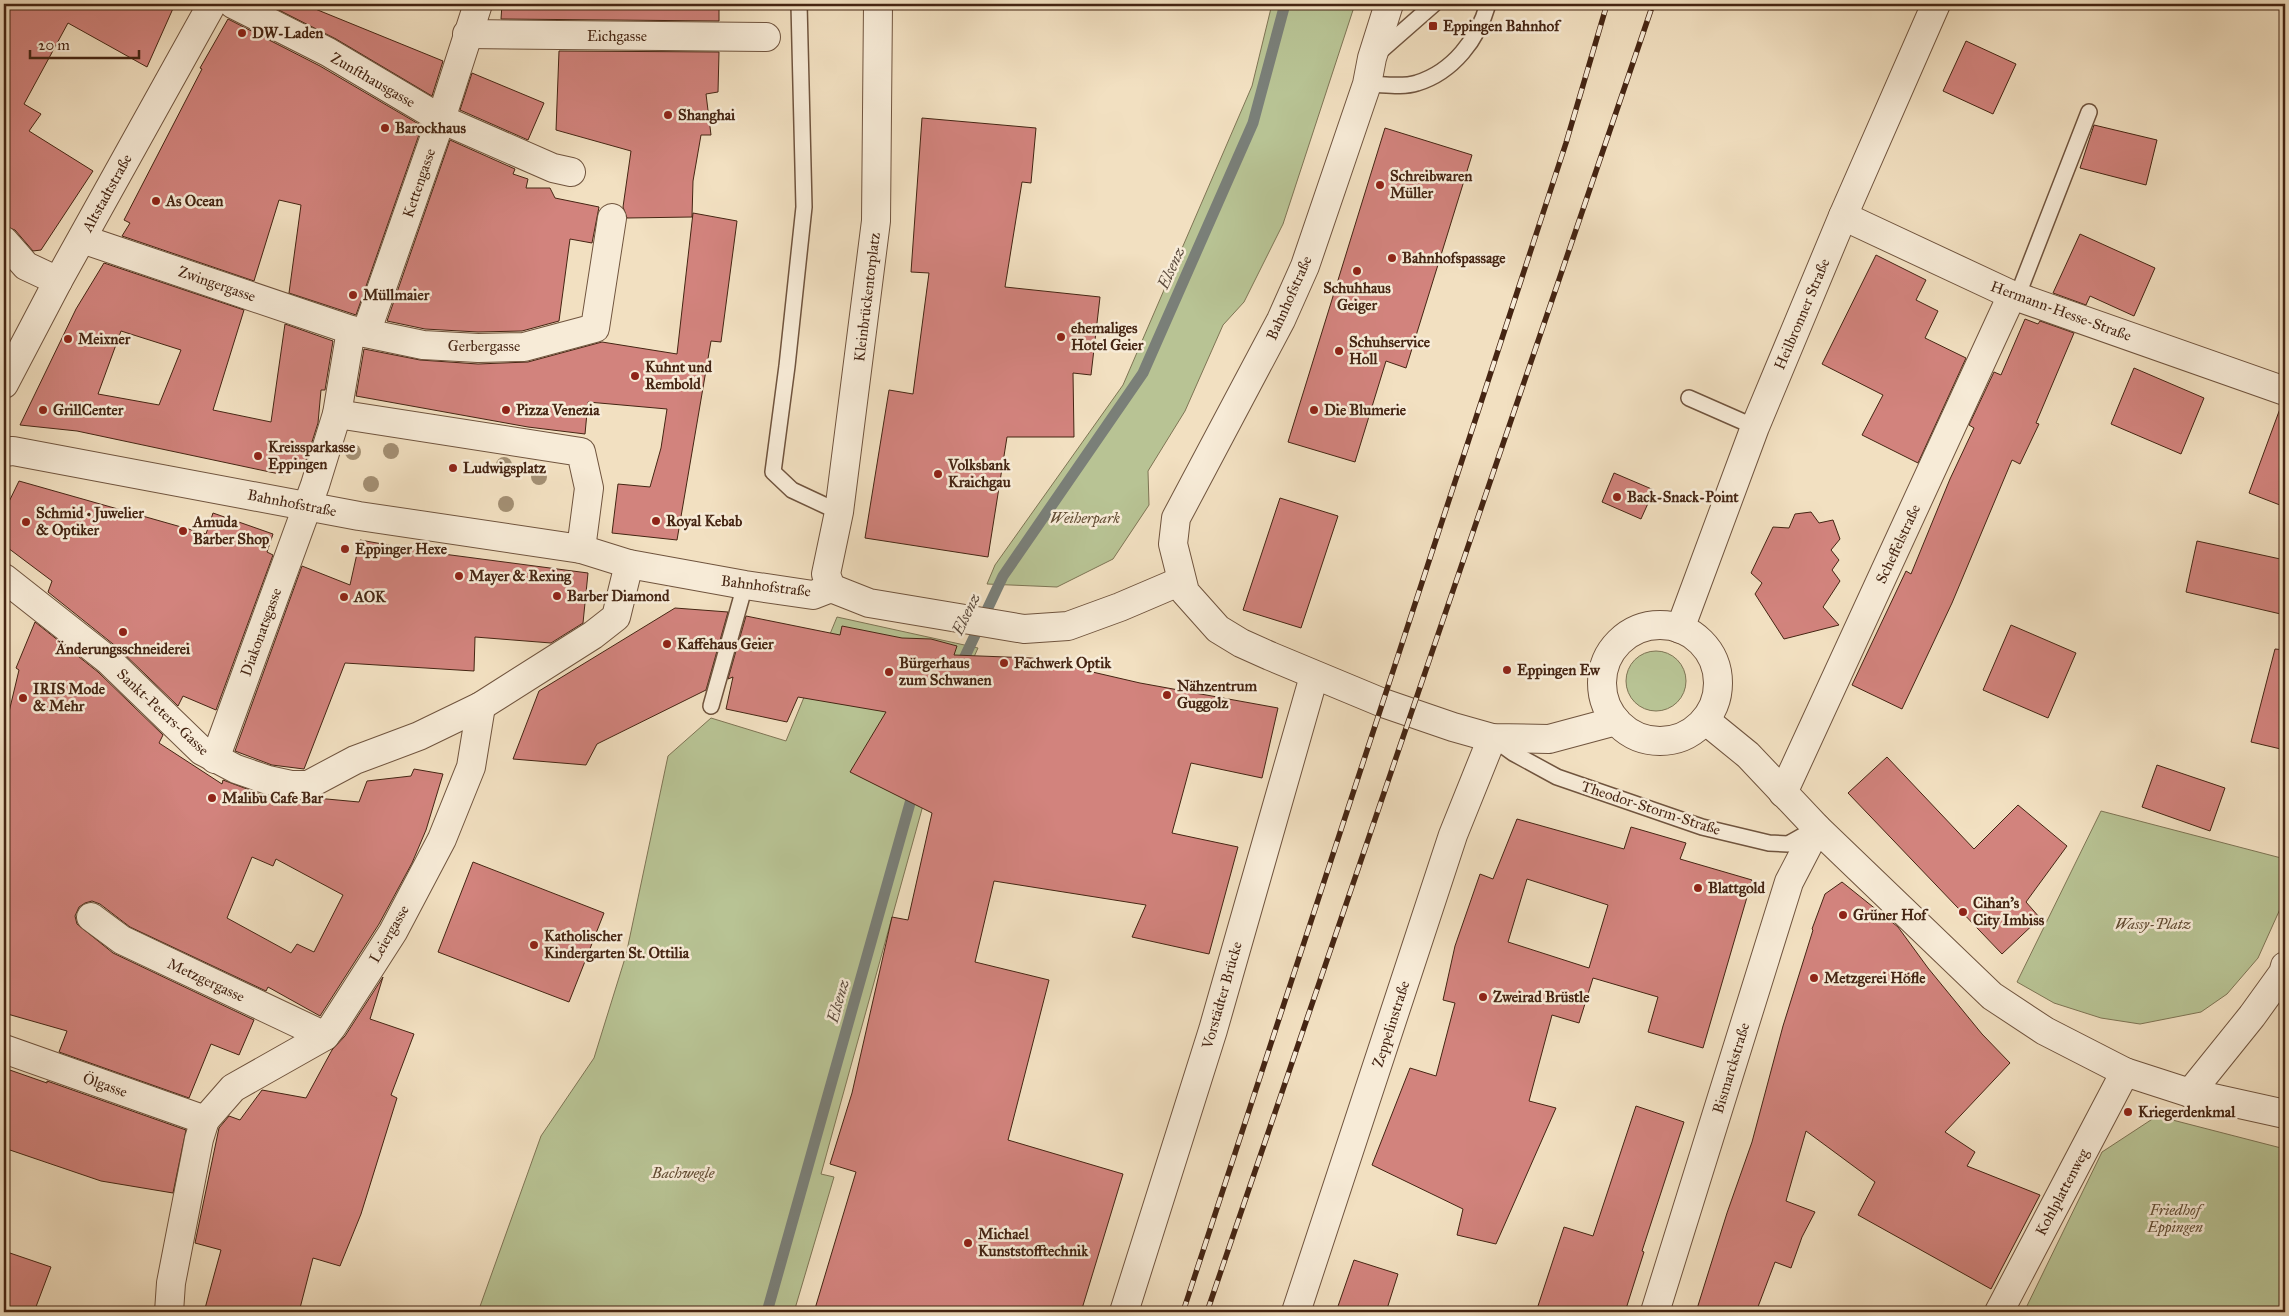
<svg xmlns="http://www.w3.org/2000/svg" width="2289" height="1316" font-family="'IM FELL Great Primer',serif">
<rect width="100%" height="100%" fill="#f2e0c1"/>
<filter id="stains"><feTurbulence type="fractalNoise" baseFrequency=".004" numOctaves="4"/><feColorMatrix values="0 0 0 0 .2 0 0 0 0 .09 0 0 0 0 .02 0 0 0 .5 -.17"/></filter>
<radialGradient id="worn" r=".72"><stop offset=".6" stop-color="#630" stop-opacity="0"/><stop offset="1" stop-color="#630" stop-opacity=".3"/></radialGradient>
<!-- green -->
<g fill="#b8c394" stroke="#7e7454">
<polygon points="1272,4 1355,4 1283,224 1244,302 1223,325 1185,411 1148,471 1149,505 1113,559 1057,587 987,584 995,565 1123,385 1252,86"/>
<polygon points="837,617 978,648 948,715 821,1174 834,1177 794,1312 478,1312 541,1136 594,1058 626,955 668,756 711,718 786,741"/>
<circle cx="1656" cy="681" r="30"/>
<polygon points="2101,811 2285,859 2285,898 2258,958 2227,994 2201,1012 2140,1024 2101,1018 2054,1003 2017,982"/>
<polygon points="2157,1116 2285,1149 2285,1312 2024,1312 2102,1152"/>
</g>
<g fill="none" stroke-linecap="round" stroke-linejoin="round">
<!-- stream -->
<g stroke="#7a7f78" stroke-width="11">
<polyline points="959,669 1003,576 1143,373 1253,123 1285,4"/>
<polyline points="767,1312 914,789"/>
</g>
</g>
<!-- building -->
<g fill="#d2837d" stroke="#452513" fill-rule="evenodd">
<polygon points="4,4 175,4 147,67 68,23 24,104 41,114 29,131 93,171 41,250 33,251 15,230 4,226"/>
<polygon points="267,4 303,4 443,61 432,96 336,39"/>
<polygon points="502,4 719,4 719,21 501,19"/>
<polygon points="228,19 320,66 422,126 356,315 289,293 301,205 279,200 254,281 122,236 130,223 124,220 202,69 200,68"/>
<polygon points="1966,41 2016,64 1993,114 1943,91"/>
<polygon points="559,51 719,52 718,92 706,94 711,135 701,135 693,181 692,217 627,218 623,207 631,151 556,130"/>
<polygon points="472,73 544,103 528,140 460,110"/>
<polygon points="922,118 1036,128 1031,183 1022,182 1005,287 1100,297 1091,375 1073,373 1074,437 1007,437 988,557 865,538 889,390 913,394 929,273 911,272"/>
<polygon points="2094,125 2157,140 2146,185 2080,168"/>
<polygon points="1385,128 1472,155 1406,368 1386,361 1355,462 1288,442"/>
<polygon points="450,140 515,169 513,174 528,179 526,188 550,188 555,198 599,207 592,243 570,239 559,321 522,331 478,332 425,329 387,321"/>
<polygon points="693,213 737,221 721,342 711,341 677,540 612,533 618,484 650,487 661,448 667,409 588,402 585,434 528,427 356,396 364,349 420,360 478,364 528,362 602,342 677,354"/>
<polygon points="2080,234 2155,268 2134,316 2090,296 2086,305 2053,293"/>
<polygon points="1876,255 1926,280 1916,300 1938,311 1925,338 1966,358 1918,463 1862,435 1883,395 1822,364"/>
<path d="M104,263L244,310L213,410L271,422L285,324L333,341L325,390H321L318,423L304,467L285,462L284,475L77,431L20,425L76,309ZM121,331L181,350L159,405L98,394Z"/>
<polygon points="2025,319 2038,324 2040,321 2074,333 2036,423 2039,424 2020,464 2012,460 1952,603 1902,709 1852,685 1906,571 1911,574 1950,479 1974,428 1969,425 1994,372 2001,375"/>
<polygon points="2134,368 2204,398 2181,454 2111,424"/>
<polygon points="2281,406 2285,406 2285,507 2249,493"/>
<polygon points="1614,473 1654,490 1641,519 1602,502"/>
<polygon points="19,481 206,534 213,513 273,534 267,552 273,555 216,710 183,696 178,706 118,648 48,592 52,581 4,545 4,512"/>
<polygon points="1280,498 1338,516 1301,628 1243,610"/>
<polygon points="1811,512 1819,523 1833,520 1840,539 1831,550 1839,560 1832,570 1840,581 1823,607 1839,625 1784,639 1755,594 1762,583 1751,573 1773,527 1789,528 1795,514"/>
<polygon points="360,540 428,552 588,573 583,623 551,643 475,637 474,671 345,663 304,769 272,765 235,751 302,566 350,585"/>
<polygon points="2197,541 2285,560 2285,615 2186,592"/>
<polygon points="675,608 728,612 706,690 597,744 586,765 513,759 539,691"/>
<polygon points="746,616 840,635 842,626 902,638 931,639 957,646 954,655 1032,658 1140,683 1278,708 1262,778 1191,763 1172,833 1238,847 1209,954 1132,937 1146,905 994,881 975,962 1049,980 1008,1140 1123,1174 1081,1312 814,1312 856,1172 830,1164 852,1093 892,917 908,920 932,813 850,772 886,712 798,697 787,722 726,709 733,677 728,679"/>
<path d="M35,622L98,672L163,735L159,743L222,784L223,780L263,795L288,800L308,801L316,798L359,802L367,781L411,776L414,769L443,774L426,830L412,863L379,924L320,1016L268,987L266,991L130,927L100,904L92,901L85,903L79,907L75,916L77,924L113,953L254,1020L239,1055L211,1044L189,1098L59,1052L67,1031L4,1013V733L19,670L16,668ZM252,857L273,866L276,859L343,895L314,952L297,944L291,953L227,918Z"/>
<polygon points="2011,625 2076,653 2048,718 1983,690"/>
<polygon points="2275,649 2285,650 2285,750 2251,742"/>
<polygon points="1887,757 1974,849 2018,805 2067,846 2026,902 2040,918 2002,954 1848,793"/>
<polygon points="2157,765 2225,788 2210,831 2142,807"/>
<path d="M1517,819L1624,849L1631,827L1686,843L1680,859L1752,880L1703,1048L1648,1032L1658,997L1593,978L1579,1023L1552,1015L1529,1101L1556,1108L1496,1244L1457,1235L1463,1209L1372,1165L1410,1068L1436,1076L1455,1003L1443,1000L1455,946L1480,874L1493,879ZM1527,879L1608,905L1589,968L1508,942Z"/>
<polygon points="473,862 604,913 569,1002 438,952"/>
<polygon points="1842,882 1898,927 1928,968 1982,1034 2010,1063 1945,1132 1975,1152 1967,1166 2040,1195 1991,1289 1858,1215 1875,1182 1806,1131 1786,1201 1815,1212 1802,1237 1791,1268 1775,1262 1756,1312 1696,1312 1727,1213 1752,1142 1783,1026 1813,930 1812,929 1825,894"/>
<polygon points="383,977 370,1019 414,1034 391,1095 397,1098 361,1214 340,1266 313,1258 299,1312 204,1312 221,1250 195,1243 219,1128 229,1116 240,1120 262,1090 306,1098 332,1050 345,1036"/>
<polygon points="4,1068 47,1083 47,1081 186,1130 173,1193 101,1181 4,1148"/>
<polygon points="1636,1106 1684,1122 1642,1251 1644,1252 1625,1312 1536,1312 1564,1227 1593,1236"/>
<polygon points="4,1251 51,1267 34,1312 4,1312"/>
<polygon points="1354,1260 1398,1274 1386,1312 1336,1312"/>
</g>
<g fill="none" stroke-linecap="round" stroke-linejoin="round">
<defs>
<g id="service">
<polyline points="799,4 804,207 787,366 773,472 792,490 839,512"/>
<polyline points="1377,54 1434,4"/>
<path d="M1367,84C1382,84 1402,88 1417,83C1453,72 1478,39 1488,4"/>
<polyline points="2017,297 2089,112"/>
<polyline points="1689,398 1755,427"/>
<polyline points="711,706 745,585"/>
<polyline points="1495,740 1513,753 1557,777 1702,827 1769,843 1788,844 1813,830"/>
</g>
<g id="minor">
<polyline points="233,4 328,52 441,119 553,168 571,172"/>
<polyline points="467,34 766,37"/>
<polyline points="1843,216 2012,295 2285,391"/>
<polyline points="82,239 351,330 423,345 478,348 524,347 595,328 612,218"/>
<polyline points="4,241 26,266 58,281"/>
<polyline points="366,333 441,119 478,4"/>
<polyline points="4,384 58,281 212,4"/>
<polyline points="337,414 581,452 589,488 581,549"/>
<polyline points="4,452 13,451 359,516 581,549 629,564 745,585 813,595 831,588 869,603 1024,629 1068,626 1120,607 1181,581"/>
<polyline points="4,578 108,660 202,751 236,769 268,780 291,785 308,785 355,760 419,736 481,706 593,635 616,617 629,564"/>
<polyline points="831,588 826,574 839,512 876,221 878,4"/>
<polyline points="215,759 315,485 337,414 351,330"/>
<polyline points="1783,793 2012,295"/>
<polyline points="1817,828 1992,996 2045,1031 2125,1072 2190,1093 2285,1114"/>
<polyline points="91,917 122,940 325,1036"/>
<polyline points="4,1049 205,1120"/>
<polyline points="2190,1093 2252,1016 2283,973 2285,966"/>
<polyline points="169,1312 171,1283 199,1139 205,1120 233,1088 325,1036 332,1027 393,932 442,839 471,767 481,706"/>
<polyline points="1124,1312 1213,1030 1314,676"/>
<polyline points="1296,1312 1453,835 1492,738"/>
<polyline points="1999,1312 2125,1072"/>
</g>
<g id="tertiary">
<polyline points="1389,4 1372,58 1367,84 1305,266 1281,320 1176,518 1173,544 1185,592 1218,629 1241,643 1270,656 1383,703 1453,727 1492,738 1549,739 1616,721"/>
<circle cx="1660" cy="683" r="58"/>
<polyline points="1680,629 1755,427 1843,216 1936,4"/>
<polyline points="1655,1312 1789,882 1817,828 1748,755 1705,720"/>
</g>
</defs>
<!-- service casing -->
<use href="#service" stroke="#70543e" stroke-width="18"/>
<!-- minor casing -->
<use href="#minor" stroke="#70543e" stroke-width="30"/>
<!-- tertiary casing -->
<use href="#tertiary" stroke="#70543e" stroke-width="30"/>
<!-- service -->
<use href="#service" stroke="#f7ebd7" stroke-width="15"/>
<!-- minor -->
<use href="#minor" stroke="#f7ebd7" stroke-width="28"/>
<!-- tertiary -->
<use href="#tertiary" stroke="#f7ebd7" stroke-width="28"/>
<defs>
<g id="rail">
<polyline points="1183,1312 1566,143 1607,4"/>
<polyline points="1207,1312 1653,4"/>
</g>
</defs>
<!-- rail casing -->
<use href="#rail" stroke="#452513" stroke-width="5.5"/>
<!-- rail -->
<use href="#rail" stroke="#f7ebd7" stroke-width="4" stroke-dasharray="11" stroke-linecap="butt"/>
</g>
<!-- trees -->
<g fill="#a38f73">
<circle cx="391" cy="451" r="8"/>
<circle cx="353" cy="452" r="8"/>
<circle cx="504" cy="465" r="8"/>
<circle cx="539" cy="477" r="8"/>
<circle cx="371" cy="484" r="8"/>
<circle cx="506" cy="504" r="8"/>
</g>
<!-- markers -->
<g fill="#8f2418" stroke="#f7ebd7" stroke-width="2">
<rect x="1428" y="21" width="10" height="10" rx="2.5"/>
<circle cx="242" cy="33" r="5"/>
<circle cx="668" cy="115" r="5"/>
<circle cx="385" cy="128" r="5"/>
<circle cx="1380" cy="185" r="5"/>
<circle cx="156" cy="201" r="5"/>
<circle cx="1392" cy="258" r="5"/>
<circle cx="1357" cy="271" r="5"/>
<circle cx="353" cy="295" r="5"/>
<circle cx="1061" cy="337" r="5"/>
<circle cx="68" cy="339" r="5"/>
<circle cx="1339" cy="351" r="5"/>
<circle cx="635" cy="376" r="5"/>
<circle cx="43" cy="410" r="5"/>
<circle cx="506" cy="410" r="5"/>
<circle cx="1314" cy="410" r="5"/>
<circle cx="258" cy="456" r="5"/>
<circle cx="453" cy="468" r="5"/>
<circle cx="938" cy="474" r="5"/>
<circle cx="1617" cy="497" r="5"/>
<circle cx="656" cy="521" r="5"/>
<circle cx="26" cy="522" r="5"/>
<circle cx="183" cy="531" r="5"/>
<circle cx="345" cy="549" r="5"/>
<circle cx="459" cy="576" r="5"/>
<circle cx="557" cy="596" r="5"/>
<circle cx="344" cy="597" r="5"/>
<circle cx="123" cy="632" r="5"/>
<circle cx="667" cy="644" r="5"/>
<circle cx="1004" cy="663" r="5"/>
<circle cx="1507" cy="670" r="5"/>
<circle cx="889" cy="672" r="5"/>
<circle cx="1167" cy="695" r="5"/>
<circle cx="23" cy="698" r="5"/>
<circle cx="212" cy="798" r="5"/>
<circle cx="1698" cy="888" r="5"/>
<circle cx="1963" cy="912" r="5"/>
<circle cx="1843" cy="915" r="5"/>
<circle cx="534" cy="945" r="5"/>
<circle cx="1814" cy="978" r="5"/>
<circle cx="1483" cy="997" r="5"/>
<circle cx="2128" cy="1112" r="5"/>
<circle cx="968" cy="1243" r="5"/>
</g>
<g text-anchor="middle" dominant-baseline="central" stroke-width="5" stroke-linejoin="round" paint-order="stroke">
<!-- poi labels -->
<g font-size="15" font-weight="bold" fill="#452513" stroke="#f7ebd7" text-anchor="start">
<text x="1443" y="26">Eppingen Bahnhof</text>
<text x="252" y="33">DW-Laden</text>
<text x="678" y="115">Shanghai</text>
<text x="395" y="128">Barockhaus</text>
<text x="1390" y="176">Schreibwaren<tspan x="1390" dy="17">Müller</tspan></text>
<text x="166" y="201">As Ocean</text>
<text x="1402" y="258">Bahnhofspassage</text>
<text x="1357" y="288" text-anchor="middle">Schuhhaus<tspan x="1357" dy="17">Geiger</tspan></text>
<text x="363" y="295">Müllmaier</text>
<text x="1071" y="328">ehemaliges<tspan x="1071" dy="17">Hotel Geier</tspan></text>
<text x="78" y="339">Meixner</text>
<text x="1349" y="342">Schuhservice<tspan x="1349" dy="17">Holl</tspan></text>
<text x="645" y="367">Kuhnt und<tspan x="645" dy="17">Rembold</tspan></text>
<text x="53" y="410">GrillCenter</text>
<text x="516" y="410">Pizza Venezia</text>
<text x="1324" y="410">Die Blumerie</text>
<text x="268" y="447">Kreissparkasse<tspan x="268" dy="17">Eppingen</tspan></text>
<text x="948" y="465">Volksbank<tspan x="948" dy="17">Kraichgau</tspan></text>
<text x="463" y="468">Ludwigsplatz</text>
<text x="1627" y="497">Back-Snack-Point</text>
<text x="36" y="513">Schmid • Juwelier<tspan x="36" dy="17">&amp; Optiker</tspan></text>
<text x="666" y="521">Royal Kebab</text>
<text x="193" y="522">Amuda<tspan x="193" dy="17">Barber Shop</tspan></text>
<text x="355" y="549">Eppinger Hexe</text>
<text x="469" y="576">Mayer &amp; Rexing</text>
<text x="567" y="596">Barber Diamond</text>
<text x="354" y="597">AOK</text>
<text x="677" y="644">Kaffehaus Geier</text>
<text x="123" y="649" text-anchor="middle">Änderungsschneiderei</text>
<text x="899" y="663">Bürgerhaus<tspan x="899" dy="17">zum Schwanen</tspan></text>
<text x="1014" y="663">Fachwerk Optik</text>
<text x="1517" y="670">Eppingen Ew</text>
<text x="1177" y="686">Nähzentrum<tspan x="1177" dy="17">Guggolz</tspan></text>
<text x="33" y="689">IRIS Mode<tspan x="33" dy="17">&amp; Mehr</tspan></text>
<text x="222" y="798">Malibu Cafe Bar</text>
<text x="1708" y="888">Blattgold</text>
<text x="1973" y="903">Cihan's<tspan x="1973" dy="17">City Imbiss</tspan></text>
<text x="1853" y="915">Grüner Hof</text>
<text x="544" y="936">Katholischer<tspan x="544" dy="17">Kindergarten St. Ottilia</tspan></text>
<text x="1824" y="978">Metzgerei Höfle</text>
<text x="1493" y="997">Zweirad Brüstle</text>
<text x="2138" y="1112">Kriegerdenkmal</text>
<text x="978" y="1234">Michael<tspan x="978" dy="17">Kunststofftechnik</tspan></text>
</g>
<!-- street labels -->
<g font-size="15" fill="#452513" stroke="#f7ebd7">
<text x="617" y="36">Eichgasse</text>
<text transform="translate(373 80) rotate(30)">Zunfthausgasse</text>
<text transform="translate(419 183) rotate(-71)">Kettengasse</text>
<text transform="translate(107 193) rotate(-61)">Altstadtstraße</text>
<text transform="translate(217 284) rotate(19)">Zwingergasse</text>
<text transform="translate(867 297) rotate(-83)">Kleinbrückentorplatz</text>
<text transform="translate(1289 298) rotate(-66)">Bahnhofstraße</text>
<text transform="translate(2061 311) rotate(20)">Hermann-Hesse-Straße</text>
<text transform="translate(1802 314) rotate(-67)">Heilbronner Straße</text>
<text x="484" y="346">Gerbergasse</text>
<text transform="translate(292 503) rotate(11)">Bahnhofstraße</text>
<text transform="translate(1898 544) rotate(-65)">Scheffelstraße</text>
<text transform="translate(766 586) rotate(7)">Bahnhofstraße</text>
<text transform="translate(261 632) rotate(-70)">Diakonatsgasse</text>
<text transform="translate(163 712) rotate(43)">Sankt-Peters-Gasse</text>
<text transform="translate(1651 808) rotate(18)">Theodor-Storm-Straße</text>
<text transform="translate(389 934) rotate(-60)">Leiergasse</text>
<text transform="translate(206 980) rotate(25)">Metzgergasse</text>
<text transform="translate(1222 995) rotate(-74)">Vorstädter Brücke</text>
<text transform="translate(1391 1024) rotate(-72)">Zeppelinstraße</text>
<text transform="translate(1731 1068) rotate(-73)">Bismarckstraße</text>
<text transform="translate(105 1085) rotate(19)">Ölgasse</text>
<text transform="translate(2062 1192) rotate(-62)">Kohlplattenweg</text>
</g>
<!-- park labels -->
<g font-size="15" font-style="italic" fill="#624c33" stroke="#f7ebd7">
<text x="1085" y="518">Weiherpark</text>
<text x="2153" y="924">Wassy-Platz</text>
<text x="683" y="1173">Bachwegle</text>
<text x="2175" y="1210">Friedhof<tspan x="2175" dy="17">Eppingen</tspan></text>
</g>
<!-- water labels -->
<g font-size="16" font-style="italic" fill="#5b4a3d" stroke="#f7ebd7">
<text transform="translate(1171 268) rotate(-66)">Elsenz</text>
<text transform="translate(966 614) rotate(-64)">Elsenz</text>
<text transform="translate(838 1001) rotate(-74)">Elsenz</text>
</g>
</g>
<!-- margin -->
<rect width="2289" height="1316" fill="none" stroke="#f2e0c1" stroke-width="20"/>
<rect x="5" y="5" width="2279" height="1306" fill="none" stroke="#452513" stroke-width="2.5"/>
<rect x="10" y="10" width="2269" height="1296" fill="none" stroke="#452513"/>
<!-- scale -->
<path d="M30 50v8h109v-8" fill="none" stroke="#452513" stroke-width="2.5"/>
<text x="38" y="50" font-size="15" fill="#452513" stroke="#f7ebd7" stroke-width="4" paint-order="stroke">20 m</text>
<rect width="100%" height="100%" filter="url(#stains)"/>
<rect width="100%" height="100%" fill="url(#worn)"/>
</svg>
